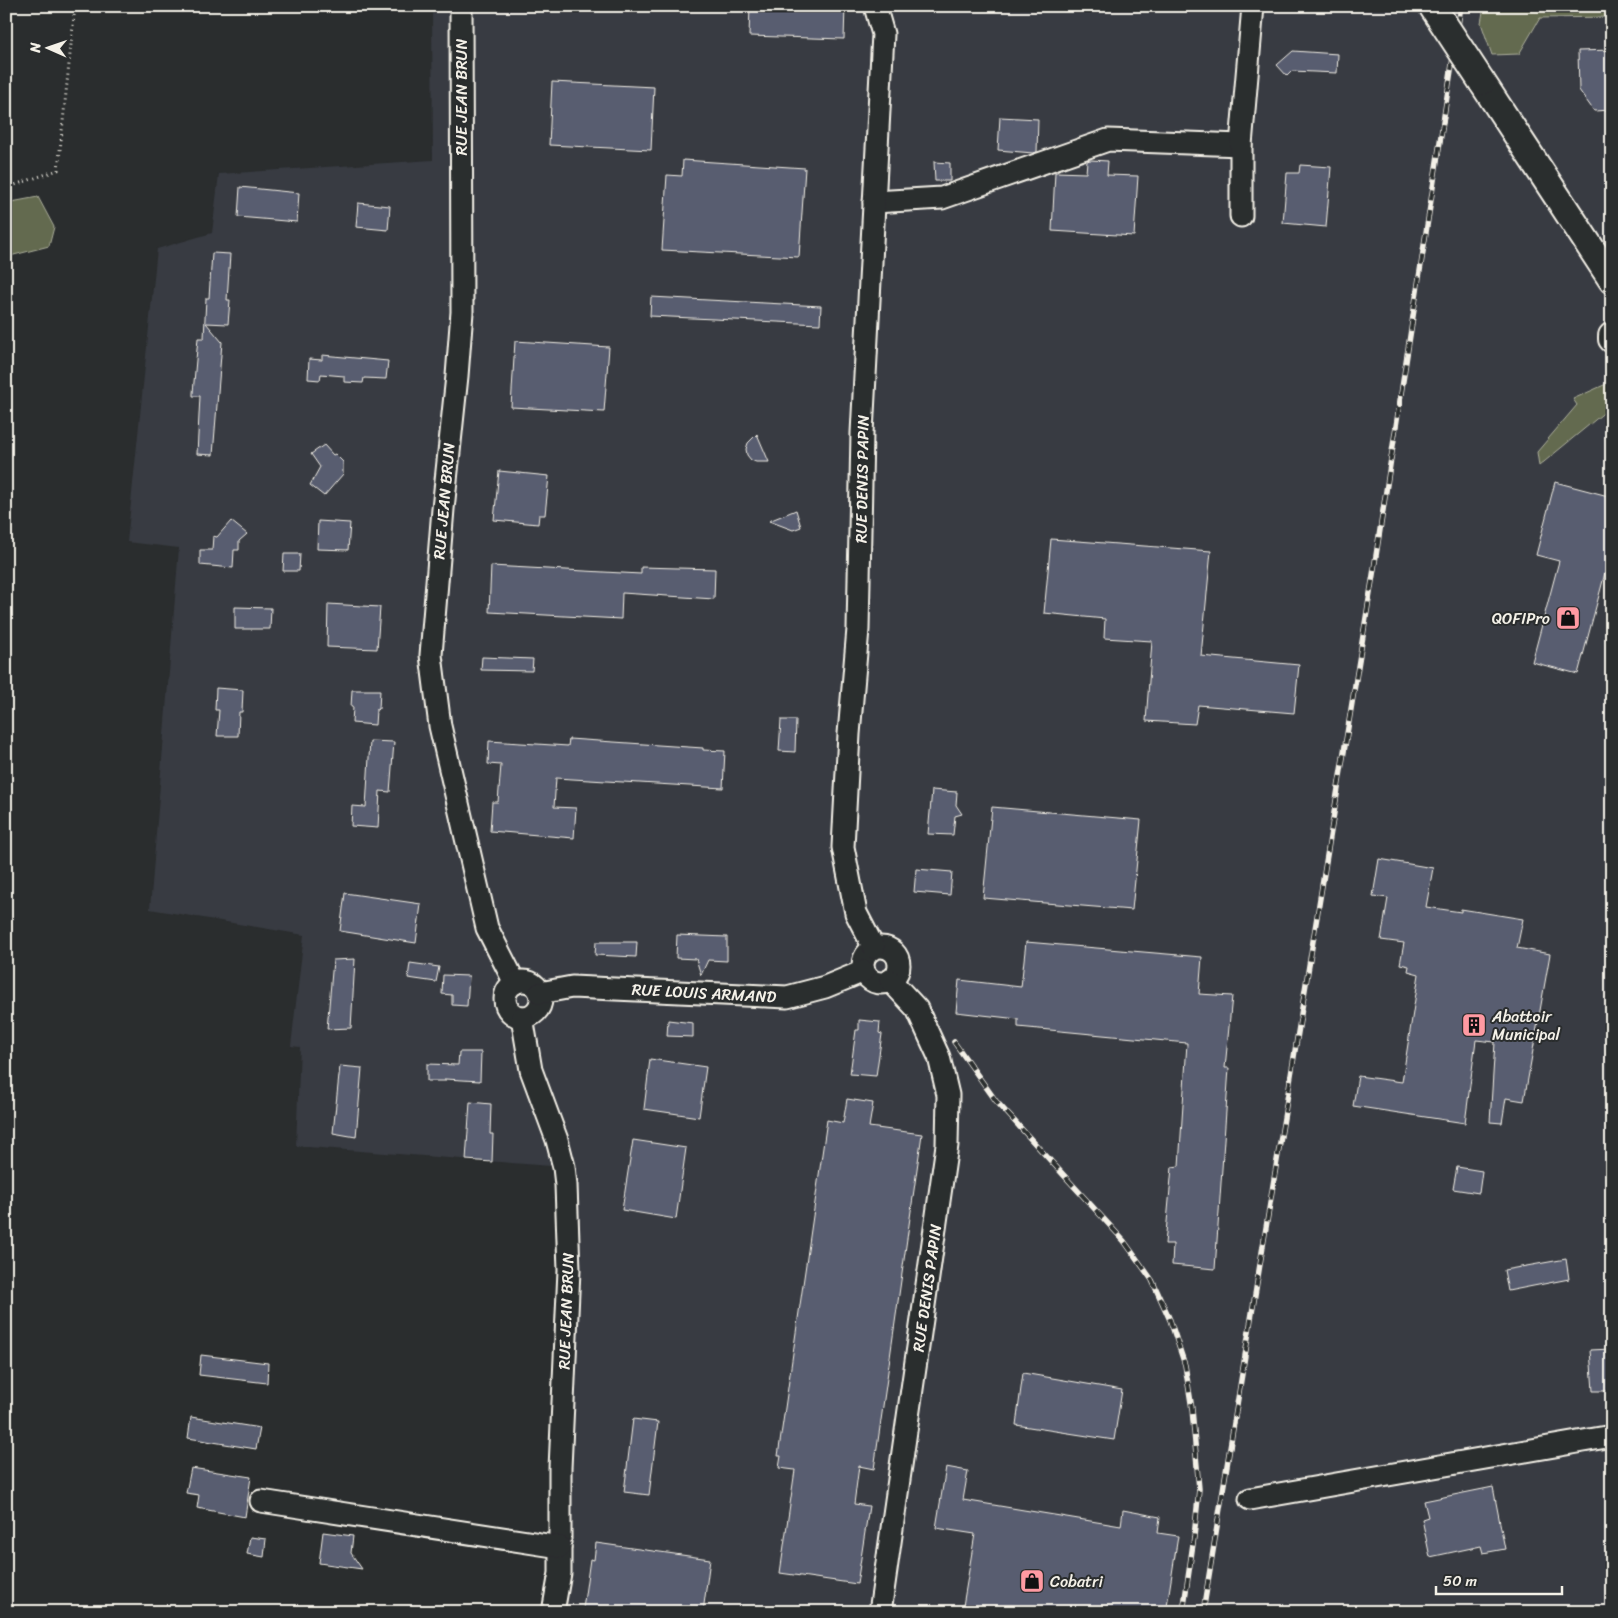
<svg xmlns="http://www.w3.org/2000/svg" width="1618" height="1618" font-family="Sriracha,sans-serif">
<rect width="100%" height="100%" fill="#2a2d2e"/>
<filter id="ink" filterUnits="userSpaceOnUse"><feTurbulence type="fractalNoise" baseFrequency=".02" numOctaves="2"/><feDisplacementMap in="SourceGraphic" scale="10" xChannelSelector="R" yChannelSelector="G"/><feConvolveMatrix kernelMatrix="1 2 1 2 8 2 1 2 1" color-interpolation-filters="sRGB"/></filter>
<g filter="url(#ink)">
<!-- built -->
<polygon fill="#383b42" points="432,6 1612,6 1612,1612 552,1612 564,1167 296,1146 300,1047 291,1046 304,935 150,909 179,548 127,542 157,249 212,233 219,174 433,160"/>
<!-- green -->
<g fill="#646b50" stroke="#acae9c">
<polygon points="1484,6 1612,6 1612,17 1540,18 1519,54 1492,55 1481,23"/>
<polygon points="38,197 54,227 49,246 6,257 6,203"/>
<polygon points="1612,384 1612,406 1539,466 1537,452 1577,405 1573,399 1604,385"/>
</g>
<!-- building -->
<g fill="#595d6f" stroke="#f4f1e8">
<polygon points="750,6 845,6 844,39 749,36"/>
<polygon points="1612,50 1612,110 1594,111 1579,90 1578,51"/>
<polygon points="1293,51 1338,54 1337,73 1292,71 1287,76 1277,65"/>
<polygon points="552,82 654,87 651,150 549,145"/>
<polygon points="1000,117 1038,119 1037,152 1033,153 998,150"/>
<polygon points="683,160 805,168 799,257 662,250 667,175 682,176"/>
<polygon points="1090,160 1108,161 1107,175 1138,176 1134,236 1052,231 1055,172 1086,173 1087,161"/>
<polygon points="934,162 950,163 950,181 935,181"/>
<polygon points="1300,165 1331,167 1326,227 1283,223 1287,173 1299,173"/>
<polygon points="240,187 299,193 297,222 238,217"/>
<polygon points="358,203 390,206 388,230 356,227"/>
<polygon points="212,253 230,254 227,300 230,300 228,324 206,323 222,342 213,455 197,454 200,396 193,396 193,393 198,338 204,338 206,298 209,298"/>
<polygon points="651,297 821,306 820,324 650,316"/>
<polygon points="515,341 609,347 604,412 511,407"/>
<polygon points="322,355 388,361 386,379 364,378 363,383 344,382 344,376 321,374 320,380 308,379 309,359 322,360"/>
<polygon points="757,434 769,462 756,462 751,460 747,455 746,449 748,443"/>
<polygon points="324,445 333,455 335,454 343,462 343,474 324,496 310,485 320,467 311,454"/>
<polygon points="499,471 549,476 545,515 539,515 538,524 494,520"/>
<polygon points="1555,482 1612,497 1612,575 1605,573 1578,674 1532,662 1559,561 1536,555"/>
<polygon points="796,510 801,527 793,530 769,521"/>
<polygon points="231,521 247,534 239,541 239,550 234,550 233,568 200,565 200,550 212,550 213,536 217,537"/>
<polygon points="318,521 350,523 348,550 317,549"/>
<polygon points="1051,539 1211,551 1201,656 1299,665 1294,713 1198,705 1195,724 1146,721 1152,641 1104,638 1105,619 1044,613"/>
<polygon points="284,554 300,554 299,571 283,571"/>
<polygon points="491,566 641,574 641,567 715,569 714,599 622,593 621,619 489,612"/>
<polygon points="328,604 380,607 377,649 327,647"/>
<polygon points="235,607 271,608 270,629 235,629"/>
<polygon points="482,657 533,659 532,671 481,670"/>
<polygon points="216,688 243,690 242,712 239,712 238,736 217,736 219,710 215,710"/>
<polygon points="352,690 380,690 379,709 376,710 375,725 352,723 353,707 351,707"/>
<polygon points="781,720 796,720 795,752 779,751"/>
<polygon points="569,739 703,748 703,750 725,751 723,788 556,778 554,807 576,808 574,838 490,831 492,802 498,802 501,765 488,764 489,741 568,746"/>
<polygon points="370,741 394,742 390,792 380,791 378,828 351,826 352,806 366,807"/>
<polygon points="932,790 957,792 956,805 962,814 955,816 953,835 928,834"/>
<polygon points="992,807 1141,820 1132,910 983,898"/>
<polygon points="1379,859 1433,868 1426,907 1461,912 1461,909 1523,919 1517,948 1550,954 1524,1101 1506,1098 1502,1123 1490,1122 1495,1042 1476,1040 1465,1123 1353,1106 1358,1076 1402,1082 1419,974 1408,971 1409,966 1400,964 1404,943 1381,940 1388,898 1373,896"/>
<polygon points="916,869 952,872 950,895 914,892"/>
<polygon points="345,893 421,904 416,943 340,931"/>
<polygon points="677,935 727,937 727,961 708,960 701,975 696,959 676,958"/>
<polygon points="596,942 637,942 636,957 595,955"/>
<polygon points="1026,942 1202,957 1199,994 1232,996 1225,1068 1229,1068 1215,1269 1172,1265 1173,1244 1165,1244 1172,1167 1179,1166 1187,1043 1018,1027 1018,1019 956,1012 959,980 1021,987"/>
<polygon points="355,959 351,1028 327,1029 333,960"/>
<polygon points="410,963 439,967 436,982 408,978"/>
<polygon points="443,975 469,976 467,1006 452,1005 452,995 442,994"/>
<polygon points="668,1020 693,1023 693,1037 667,1036"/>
<polygon points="859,1020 880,1022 879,1033 882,1034 876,1076 850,1074 856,1030 859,1030"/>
<polygon points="459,1052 481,1052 480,1081 445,1079 445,1081 427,1081 427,1064 458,1065"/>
<polygon points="650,1059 706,1067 699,1117 644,1109"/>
<polygon points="340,1066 362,1068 356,1137 333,1133"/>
<polygon points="847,1099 873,1103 869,1127 922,1134 874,1469 859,1466 854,1504 869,1506 857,1584 780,1573 795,1470 779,1468 781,1456 778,1456 827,1120 843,1123"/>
<polygon points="470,1102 491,1104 490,1134 493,1134 492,1162 466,1160"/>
<polygon points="633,1140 686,1148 676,1219 622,1210"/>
<polygon points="1457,1167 1482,1171 1479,1193 1453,1189"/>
<polygon points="1566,1259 1569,1279 1508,1291 1504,1270"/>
<polygon points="1612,1349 1612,1391 1593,1391 1590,1350"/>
<polygon points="201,1355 268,1363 267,1383 199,1375"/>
<polygon points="1023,1373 1122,1390 1114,1440 1016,1425"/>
<polygon points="191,1417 260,1428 256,1449 188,1438"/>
<polygon points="633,1419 658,1422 649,1495 624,1492"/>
<polygon points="946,1467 968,1471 963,1500 1121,1526 1123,1510 1160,1517 1158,1533 1178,1536 1166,1612 962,1612 975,1534 936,1528"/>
<polygon points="191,1468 251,1477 245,1517 197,1508 199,1495 186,1493"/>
<polygon points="1493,1487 1505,1549 1483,1553 1481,1546 1430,1557 1422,1519 1428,1517 1424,1501"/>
<polygon points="323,1532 353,1536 351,1553 362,1569 319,1563"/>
<polygon points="250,1537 266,1539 264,1557 247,1554"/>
<polygon points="596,1543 710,1559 703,1612 604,1612 583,1609 590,1559 594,1560"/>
</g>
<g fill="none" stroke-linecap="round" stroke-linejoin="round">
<defs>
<g id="minor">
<polyline points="461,6 462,312 457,376 443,509 431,655 440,726 487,928 515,983"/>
<polyline points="874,202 942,198 1108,140 1241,145"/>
<polyline points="1241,216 1241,145 1253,6"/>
<circle cx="881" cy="965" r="18"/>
<polyline points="874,948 856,913 843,847 849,734 858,629 862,433 883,34 875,6"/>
<circle cx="523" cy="999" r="18"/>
<polyline points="540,993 572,987 787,997 825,987 864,971"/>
<polyline points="522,1017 531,1070 557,1140 564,1167 566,1185 569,1270 560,1468 560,1573 553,1612"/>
<polyline points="1250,1499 1612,1436"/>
<polyline points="261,1501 560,1547"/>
<polyline points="880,1612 947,1145 948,1095 939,1057 917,1009 890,980"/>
</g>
<g id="major">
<polyline points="1482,82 1612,280"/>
<polyline points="1612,336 1612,339"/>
</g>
</defs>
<!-- minor casing -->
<use href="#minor" stroke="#f4f1e8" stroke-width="25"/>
<!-- major casing -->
<use href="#major" stroke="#f4f1e8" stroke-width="30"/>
<!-- path -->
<polyline stroke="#f4f1e8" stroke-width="3" stroke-dasharray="1 4" stroke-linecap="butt" points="6,188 58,170 75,6"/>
<!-- minor -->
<use href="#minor" stroke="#2a2d2e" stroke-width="21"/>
<!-- major -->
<use href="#major" stroke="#2a2d2e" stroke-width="26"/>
<defs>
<g id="rail">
<polyline points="954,1042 996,1101 1124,1241 1152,1280 1170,1320 1185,1365 1192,1409 1199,1489 1194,1537 1183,1612"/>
<polyline points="1203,1612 1373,575 1461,6"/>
</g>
</defs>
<!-- rail casing -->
<use href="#rail" stroke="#f4f1e8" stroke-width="5.5"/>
<!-- rail -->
<use href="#rail" stroke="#2a2d2e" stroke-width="4" stroke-dasharray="11" stroke-linecap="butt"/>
<defs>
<polyline id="major-bridge" points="1432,6 1482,82"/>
</defs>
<!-- major-bridge casing -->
<use href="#major-bridge" stroke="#f4f1e8" stroke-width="30" stroke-linecap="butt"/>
<!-- major-bridge -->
<use href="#major-bridge" stroke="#2a2d2e" stroke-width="26"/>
</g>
</g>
<!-- icons -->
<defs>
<symbol id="shop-square" viewBox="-11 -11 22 22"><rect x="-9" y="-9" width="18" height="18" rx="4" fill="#ff9aa2" stroke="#2a2d2e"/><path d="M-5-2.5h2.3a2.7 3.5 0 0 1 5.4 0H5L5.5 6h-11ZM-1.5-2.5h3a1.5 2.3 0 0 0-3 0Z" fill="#111"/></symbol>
<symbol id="building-square" viewBox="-11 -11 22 22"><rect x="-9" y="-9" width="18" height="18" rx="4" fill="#ff9aa2" stroke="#2a2d2e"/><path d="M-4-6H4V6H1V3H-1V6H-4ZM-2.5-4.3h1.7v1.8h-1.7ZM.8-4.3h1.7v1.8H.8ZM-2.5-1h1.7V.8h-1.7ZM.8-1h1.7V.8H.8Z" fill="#111"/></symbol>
</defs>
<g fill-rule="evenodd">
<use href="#shop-square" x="1554" y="604" width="28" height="28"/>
<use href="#building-square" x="1460" y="1011" width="28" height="28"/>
<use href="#shop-square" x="1018" y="1567" width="28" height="28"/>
</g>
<g text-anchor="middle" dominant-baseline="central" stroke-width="4" stroke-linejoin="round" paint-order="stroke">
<!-- street labels -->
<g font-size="16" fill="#f4f1e8" stroke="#2a2d2e">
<text transform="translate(461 97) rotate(-90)">RUE JEAN BRUN</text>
<text transform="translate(862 479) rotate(-89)">RUE DENIS PAPIN</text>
<text transform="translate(444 501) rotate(-85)">RUE JEAN BRUN</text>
<text transform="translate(704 993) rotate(3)">RUE LOUIS ARMAND</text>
<text transform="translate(927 1288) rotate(-82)">RUE DENIS PAPIN</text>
<text transform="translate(566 1311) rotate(-88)">RUE JEAN BRUN</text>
</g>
<!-- poi labels -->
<g font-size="16" fill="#f4f1e8" stroke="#2a2d2e" text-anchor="start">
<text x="1550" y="618" text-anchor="end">QOFIPro</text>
<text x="1492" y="1016">Abattoir<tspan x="1492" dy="18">Municipal</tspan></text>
<text x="1050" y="1581">Cobatri</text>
</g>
</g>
<!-- margin -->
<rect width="1618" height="1618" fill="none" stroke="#2a2d2e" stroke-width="25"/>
<rect x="12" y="12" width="1593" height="1593" fill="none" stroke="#f4f1e8" stroke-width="2" filter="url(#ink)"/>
<!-- north arrow -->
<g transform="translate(48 48) rotate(272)" stroke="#2a2d2e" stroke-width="4" paint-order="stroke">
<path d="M0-4L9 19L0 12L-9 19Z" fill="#f4f1e8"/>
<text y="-8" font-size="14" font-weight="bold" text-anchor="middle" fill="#f4f1e8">N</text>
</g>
<!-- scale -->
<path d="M1436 1586v8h126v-8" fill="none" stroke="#f4f1e8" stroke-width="2.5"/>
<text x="1443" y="1586" font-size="15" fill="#f4f1e8" stroke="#2a2d2e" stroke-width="4" paint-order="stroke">50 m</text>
</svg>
